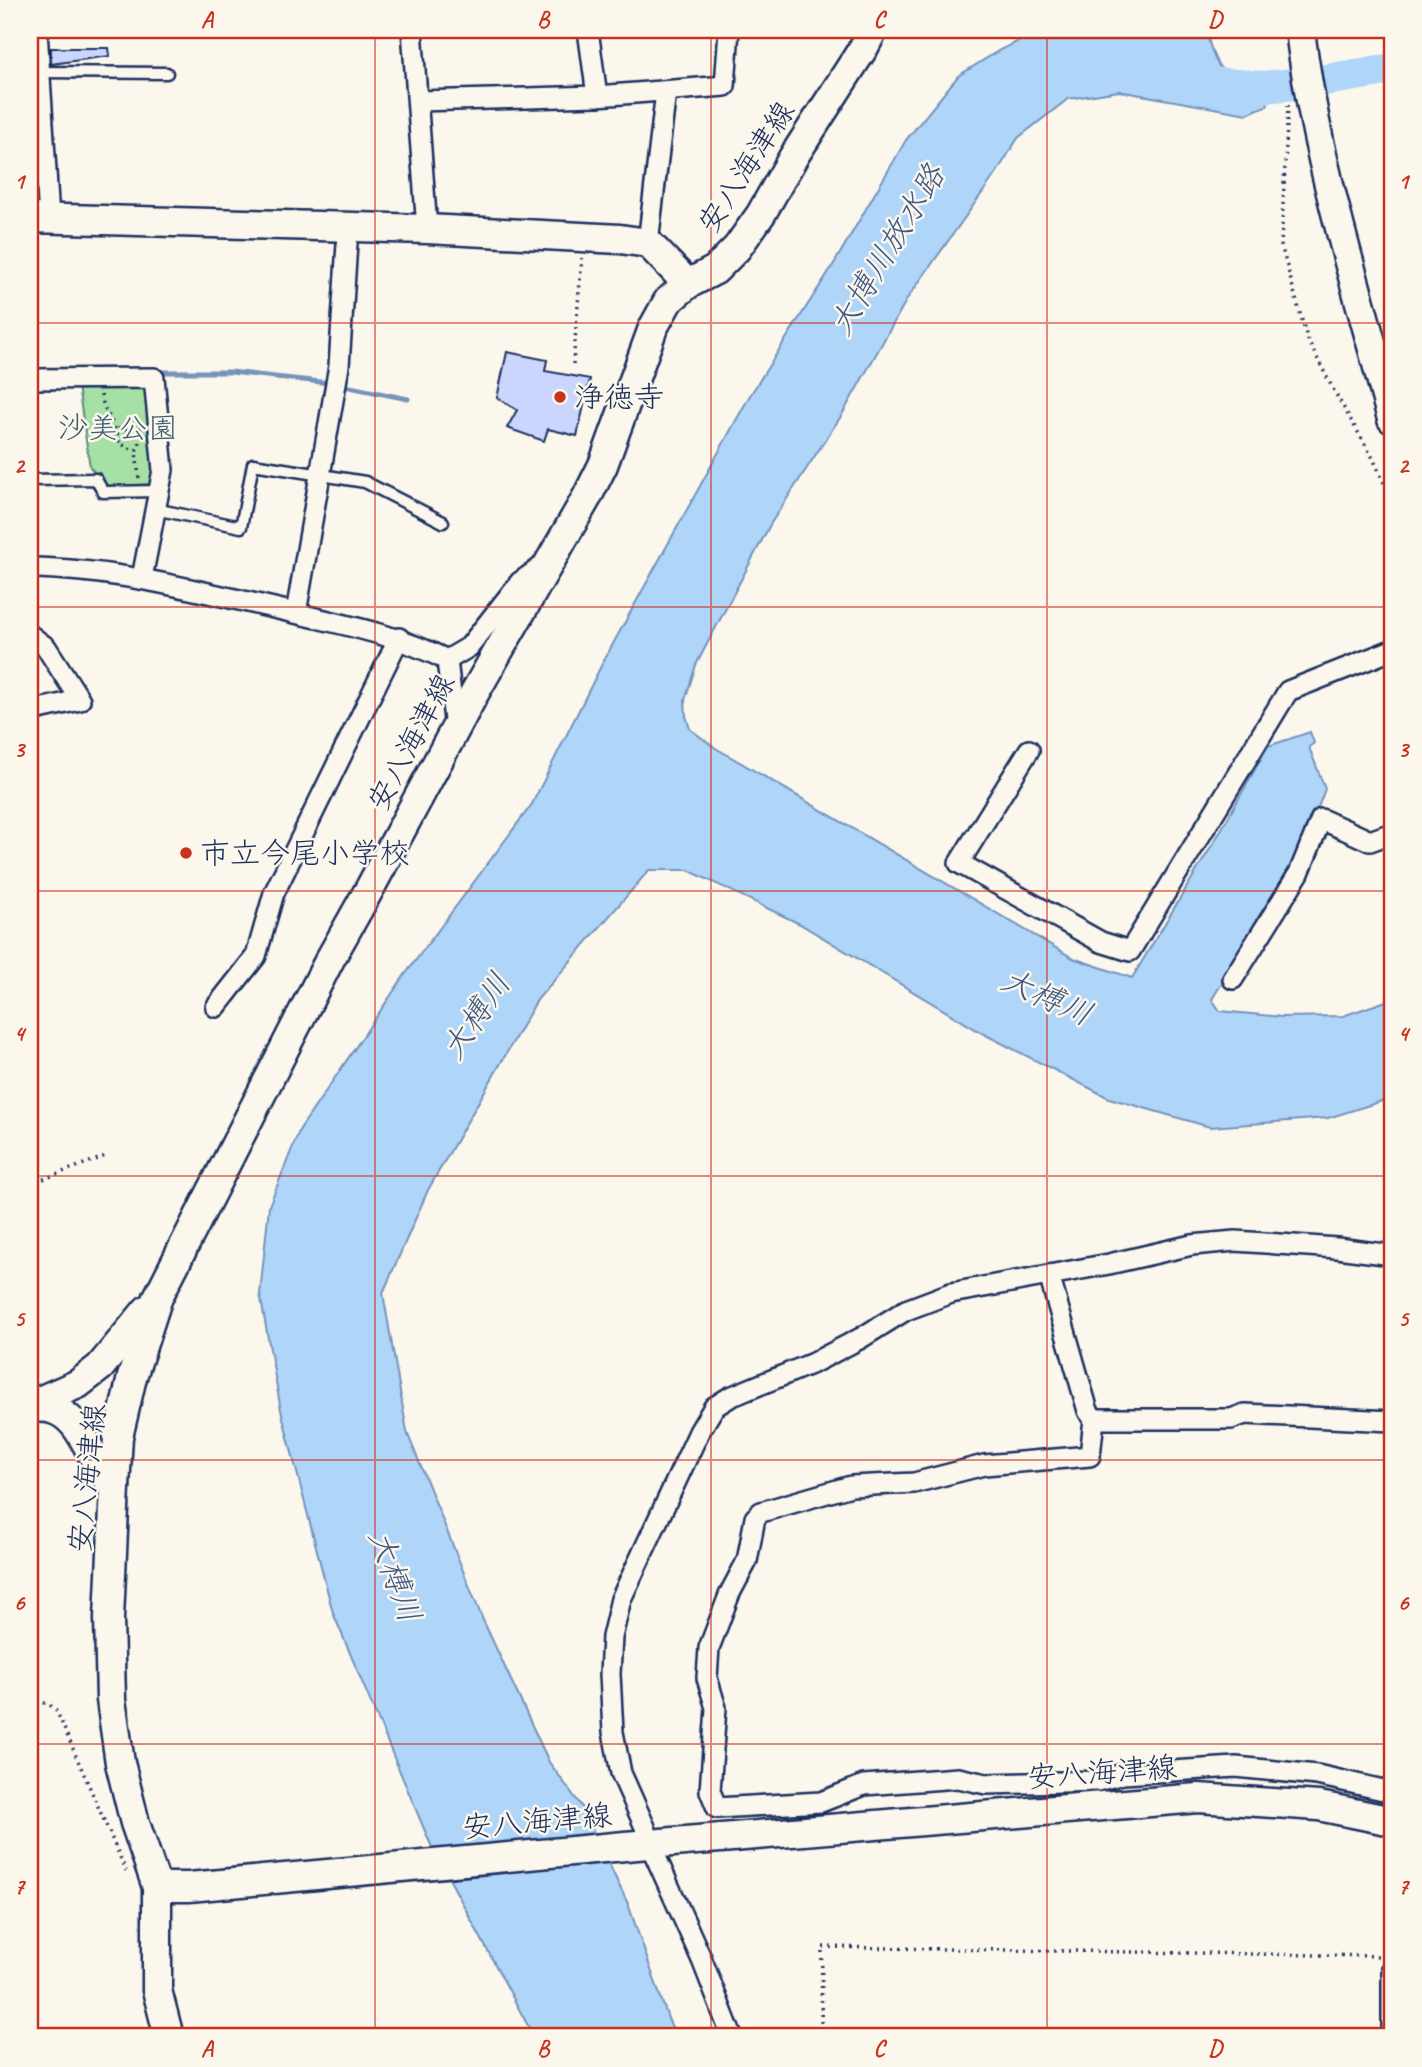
<svg xmlns="http://www.w3.org/2000/svg" width="1422" height="2067" font-family="Caveat,'Klee One',sans-serif">
<rect width="100%" height="100%" fill="#fbf7ec"/>
<filter id="ink" filterUnits="userSpaceOnUse"><feTurbulence type="fractalNoise" baseFrequency=".0143" numOctaves="2"/><feDisplacementMap in="SourceGraphic" scale="14" xChannelSelector="R" yChannelSelector="G"/><feConvolveMatrix kernelMatrix="1 2 1 2 8 2 1 2 1" color-interpolation-filters="sRGB"/></filter>
<g filter="url(#ink)">
<!-- green -->
<polygon fill="#a6e0a5" stroke="#608882" stroke-width="2" points="78,386 148,386 157,470 153,484 107,487 90,467"/>
<!-- water -->
<path fill="#afd5f9" stroke="#7493bb" stroke-width="2" d="M1042,30H1206C1217,75 1222,74 1264,90L1268,105L1247,114L1119,91L1068,99L1018,138L997,172L907,299L843,413L771,523L696,665L685,700L686,716L690,729L714,747L1073,958L1132,978L1220,832L1268,746L1310,732L1314,743L1309,747L1325,789L1296,866L1212,999L1220,1011L1282,1017L1343,1016L1392,999V1098L1328,1118L1210,1127L1109,1098L982,1033L800,924L688,870H649L537,1000L428,1190L383,1293L407,1432L483,1620L549,1762L582,1807L628,1904L669,2021L677,2037H534L430,1843L333,1613L281,1410L260,1294L269,1206L300,1129L404,976L532,804L603,662L749,397L835,262L906,140L958,76L1000,50Z"/>
<g fill="none" stroke-linecap="round" stroke-linejoin="round">
<!-- stream -->
<g stroke="#7493bb" stroke-width="5">
<polyline points="155,372 231,372 330,383"/>
<polyline points="340,385 408,399"/>
</g>
<!-- river -->
<polyline stroke="#afd5f9" stroke-width="32" points="1213,83 1262,87 1307,83 1392,69"/>
</g>
<!-- building -->
<g fill="#cad6fd" stroke="#1b2f5e" stroke-width="2">
<polygon points="51,48 109,48 110,56 51,64"/>
<polygon points="507,352 547,360 545,371 590,379 577,436 548,429 544,441 507,428 517,410 497,398"/>
</g>
<g fill="none" stroke-linecap="round" stroke-linejoin="round">
<defs>
<g id="lane">
<polyline points="40,72 167,73"/>
<polyline points="30,480 96,479 103,492 159,491"/>
<polyline points="155,509 241,527 253,464 365,482 443,522"/>
</g>
<g id="street">
<polyline points="37,30 49,218"/>
<polyline points="412,30 427,229"/>
<polyline points="588,30 597,96"/>
<polyline points="418,101 597,96 725,86 729,30"/>
<polyline points="648,243 666,91"/>
<polyline points="30,379 154,378 163,470 142,578"/>
<path d="M30,568C115,569 196,590 278,609C335,623 394,633 447,660L469,647L520,582L544,565"/>
<polyline points="296,613 339,366 348,228"/>
<polyline points="30,635 46,647 80,700 30,711"/>
<polyline points="447,660 455,729"/>
<polyline points="1029,750 959,863 1101,942 1130,951 1288,691 1392,650"/>
<polyline points="1233,979 1299,873 1321,819 1370,841 1392,833"/>
<polyline points="216,1007 256,956 274,893 399,638"/>
<polyline points="1049,1275 1088,1411 1094,1419"/>
<polyline points="1392,1421 1245,1414 1231,1419 1094,1419 1090,1456 984,1465 914,1483 851,1486 761,1512 755,1518 747,1561 730,1593 709,1648 707,1678 716,1708 710,1791 717,1808 821,1802 864,1785 958,1778 986,1784 1097,1781 1123,1774 1236,1767 1317,1775 1392,1792"/>
<polyline points="732,2037 702,1960 650,1844 645,1827 621,1773 613,1732 610,1674 612,1637 621,1599 699,1432 714,1407 730,1397 813,1363 861,1338 906,1310 951,1293 1109,1264 1192,1245 1235,1241 1337,1248 1392,1255"/>
<polyline points="1392,2037 1392,1968"/>
</g>
<g id="secondary">
<polyline points="873,30 864,47 794,156 761,214 737,248 715,270 688,284 668,301 653,328 603,465 587,497 475,692 370,888 329,961 158,1297 132,1377 118,1437 115,1487 109,1618 111,1700 120,1763 135,1823 157,1887 189,1887 625,1846 1198,1798 1319,1806 1392,1821"/>
<path d="M1300,30C1316,162 1358,290 1392,419"/>
<polyline points="30,218 427,229 620,239 648,243 688,284"/>
<polyline points="30,1405 78,1384 100,1367 147,1310"/>
<path d="M30,1407C37,1408 46,1407 52,1409C86,1419 90,1466 115,1487"/>
<polyline points="157,1887 157,1990 169,2037"/>
</g>
</defs>
<!-- lane casing -->
<use href="#lane" stroke="#1b2f5e" stroke-width="15"/>
<!-- street casing -->
<use href="#street" stroke="#1b2f5e" stroke-width="24"/>
<!-- secondary casing -->
<use href="#secondary" stroke="#1b2f5e" stroke-width="33"/>
<!-- path -->
<g stroke="#1b2f5e" stroke-width="3.5" stroke-dasharray="2 5" stroke-linecap="butt">
<polyline points="1288,105 1281,245 1307,338 1334,391 1373,458 1392,501"/>
<polyline points="573,364 582,258"/>
<path d="M101,395C104,414 117,424 119,443L136,451"/>
<polyline points="118,429 139,428 141,430"/>
<polyline points="139,478 136,451 142,438"/>
<polyline points="30,1184 106,1156"/>
<polyline points="30,1700 49,1704 57,1712 126,1871"/>
<polyline points="821,2037 822,1947 1380,1956"/>
</g>
<!-- lane -->
<use href="#lane" stroke="#fbf7ec" stroke-width="10"/>
<!-- street -->
<use href="#street" stroke="#fbf7ec" stroke-width="19"/>
<!-- secondary -->
<use href="#secondary" stroke="#fbf7ec" stroke-width="28"/>
</g>
</g>
<!-- grid -->
<path fill="none" stroke="#c8321e" stroke-width="2" stroke-opacity="0.55" d="M375,30V2037M711,30V2037M1047,30V2037M30,323H1392M30,607H1392M30,891H1392M30,1176H1392M30,1460H1392M30,1744H1392"/>
<!-- markers -->
<g fill="#c8321e" stroke="#fbf7ec" stroke-width="2.5">
<circle cx="560" cy="397" r="7"/>
<circle cx="186" cy="853" r="7"/>
</g>
<g text-anchor="middle" dominant-baseline="central" stroke-width="5" stroke-linejoin="round" paint-order="stroke">
<!-- street labels -->
<g font-size="30" fill="#1b2f5e" stroke="#fbf7ec">
<text transform="translate(746 167) rotate(-57)">安八海津線</text>
<text transform="translate(411 742) rotate(-62)">安八海津線</text>
<text transform="translate(87 1478) rotate(-84)">安八海津線</text>
<text transform="translate(1102 1772) rotate(-4)">安八海津線</text>
<text transform="translate(537 1821) rotate(-5)">安八海津線</text>
</g>
<!-- poi labels -->
<g font-size="30" fill="#1b2f5e" stroke="#fbf7ec" text-anchor="start">
<text x="574" y="397">浄徳寺</text>
<text x="200" y="853">市立今尾小学校</text>
</g>
<!-- park labels -->
<g font-size="30" fill="#3e5b70" stroke="#fbf7ec">
<text x="118" y="428">沙美公園</text>
</g>
<!-- water labels -->
<g font-size="32" font-style="italic" fill="#405885" stroke="#fbf7ec">
<text transform="translate(887 250) rotate(-59)">大博川放水路</text>
<text transform="translate(1047 997) rotate(24)">大榑川</text>
<text transform="translate(476 1016) rotate(-56)">大榑川</text>
<text transform="translate(395 1576) rotate(70)">大榑川</text>
</g>
</g>
<!-- margin -->
<rect width="1422" height="2067" fill="none" stroke="#fbf7ec" stroke-width="77"/>
<rect x="38" y="38" width="1346" height="1990" fill="none" stroke="#c8321e" stroke-width="2.5"/>
<g font-size="23" text-anchor="middle" font-weight="bold" fill="#c8321e">
<text x="207" y="27">A</text>
<text x="543" y="27">B</text>
<text x="879" y="27">C</text>
<text x="1215" y="27">D</text>
<text x="19" y="189">1</text>
<text x="1403" y="189">1</text>
<text x="19" y="473">2</text>
<text x="1403" y="473">2</text>
<text x="19" y="757">3</text>
<text x="1403" y="757">3</text>
<text x="19" y="1041">4</text>
<text x="1403" y="1041">4</text>
<text x="19" y="1326">5</text>
<text x="1403" y="1326">5</text>
<text x="19" y="1610">6</text>
<text x="1403" y="1610">6</text>
<text x="19" y="1894">7</text>
<text x="1403" y="1894">7</text>
<text x="207" y="2056">A</text>
<text x="543" y="2056">B</text>
<text x="879" y="2056">C</text>
<text x="1215" y="2056">D</text>
</g>
</svg>
